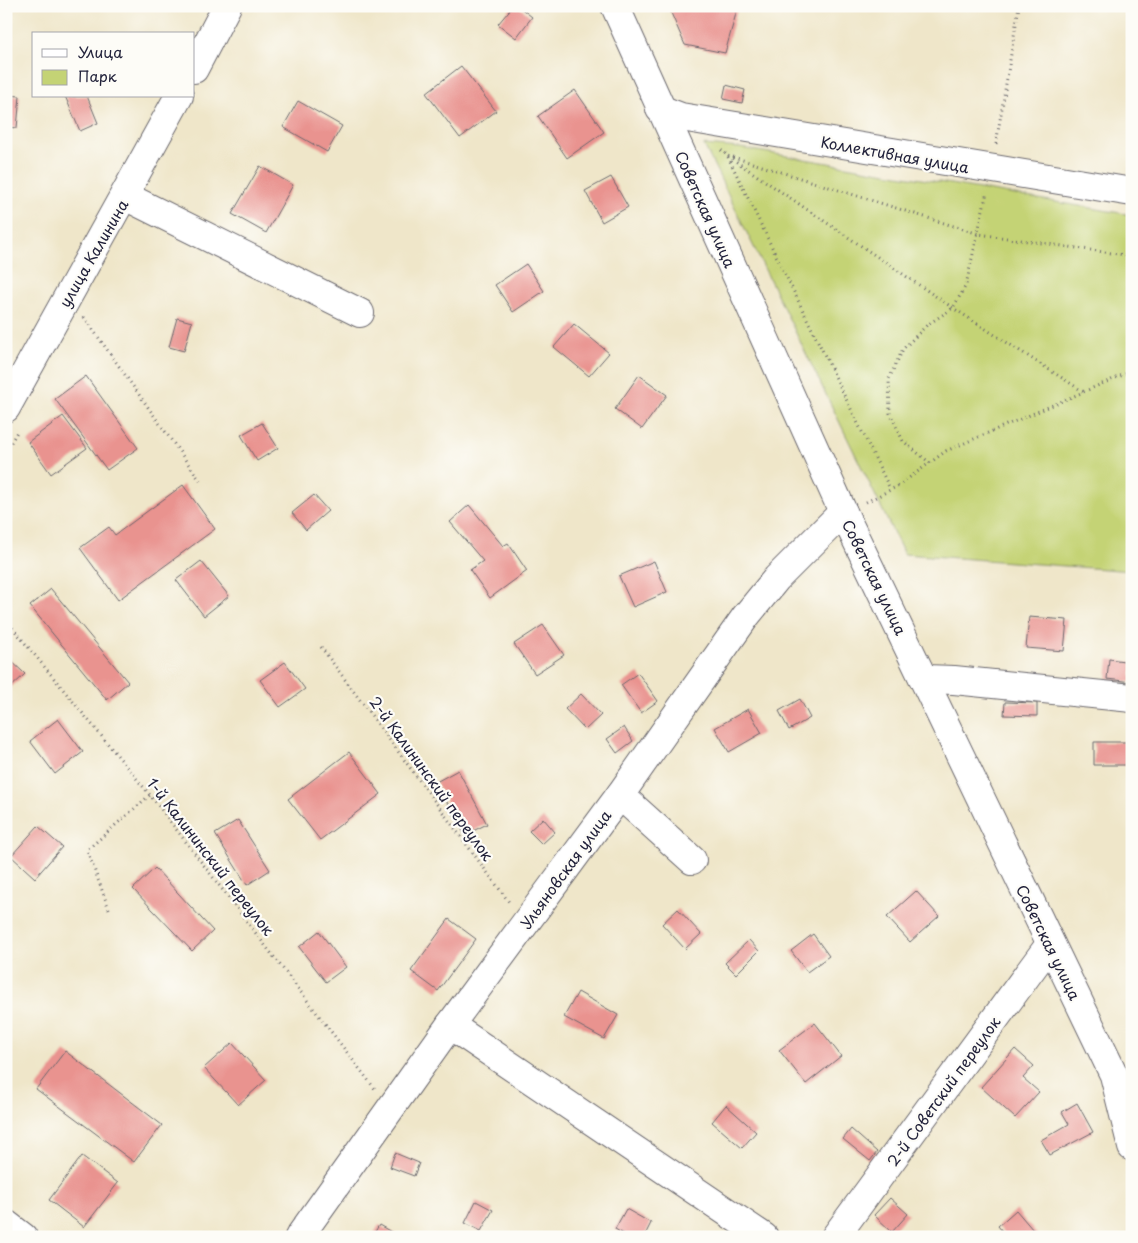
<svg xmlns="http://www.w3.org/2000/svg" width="1138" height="1243" font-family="'Playpen Sans',sans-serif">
<rect width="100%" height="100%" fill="#fdfcf7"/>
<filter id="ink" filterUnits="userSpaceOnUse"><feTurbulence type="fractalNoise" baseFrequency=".02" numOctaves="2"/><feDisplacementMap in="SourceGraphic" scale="10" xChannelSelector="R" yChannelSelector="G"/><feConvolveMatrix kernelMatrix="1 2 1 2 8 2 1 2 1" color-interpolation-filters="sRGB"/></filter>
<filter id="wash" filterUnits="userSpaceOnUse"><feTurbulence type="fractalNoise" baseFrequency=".0096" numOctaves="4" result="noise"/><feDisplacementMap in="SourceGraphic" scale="20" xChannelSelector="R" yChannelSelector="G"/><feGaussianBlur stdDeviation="1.12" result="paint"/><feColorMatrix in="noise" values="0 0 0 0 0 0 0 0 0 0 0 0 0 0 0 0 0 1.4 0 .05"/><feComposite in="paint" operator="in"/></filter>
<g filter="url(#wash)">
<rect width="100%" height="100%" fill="#efe6c9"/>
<!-- green -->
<polygon fill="#c4d375" stroke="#737a58" points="704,145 740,148 1132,215 1132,571 904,554"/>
<g id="blocks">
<!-- building -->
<g fill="#e9938f">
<polygon points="513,6 518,6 532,17 516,38 498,24"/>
<polygon points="668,6 731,6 737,10 725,53 685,45"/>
<polygon points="461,66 496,111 460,138 426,93"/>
<polygon points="726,85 745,90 742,103 723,99"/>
<polygon points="575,90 604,132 567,158 538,116"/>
<polygon points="6,95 20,96 17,128 6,127"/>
<polygon points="65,96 87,96 98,123 80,131"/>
<polygon points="298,101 342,126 327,152 283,127"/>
<polygon points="260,166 293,185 266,233 232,214"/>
<polygon points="611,177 628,207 602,222 585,191"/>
<polygon points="526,264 544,291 513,312 495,285"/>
<polygon points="177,318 192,322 184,351 169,347"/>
<polygon points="574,324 609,353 589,376 554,347"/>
<polygon points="639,375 667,395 642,429 615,409"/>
<polygon points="86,376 138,448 107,470 55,399"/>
<polygon points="63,416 87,448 51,474 28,442"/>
<polygon points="262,423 278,448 257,461 241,435"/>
<polygon points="183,485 215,529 118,600 80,548 109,527 115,535"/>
<polygon points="314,495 328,511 306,530 292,513"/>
<polygon points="469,505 503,546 508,543 527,571 490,598 470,570 483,561 450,522"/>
<polygon points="201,561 229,596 204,616 176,580"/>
<polygon points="654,561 667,592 633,607 619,576"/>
<polygon points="51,589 128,682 107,700 30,606"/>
<polygon points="1029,617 1067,620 1064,651 1026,648"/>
<polygon points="543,625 564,655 535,674 514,644"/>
<polygon points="6,656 25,674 6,692"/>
<polygon points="1109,659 1132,662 1132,682 1107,679"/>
<polygon points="285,662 305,689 280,707 260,680"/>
<polygon points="638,673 658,701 641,713 621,685"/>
<polygon points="581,694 601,715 585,730 565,709"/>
<polygon points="800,699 810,718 789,730 779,711"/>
<polygon points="1005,702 1037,703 1037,716 1004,715"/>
<polygon points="748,709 762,733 729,752 715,728"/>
<polygon points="58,719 83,752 55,774 30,741"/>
<polygon points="624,727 633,741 617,753 607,739"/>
<polygon points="1094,742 1127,742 1126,765 1094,765"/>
<polygon points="349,752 381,794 320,840 288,799"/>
<polygon points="458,770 487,824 465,835 436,782"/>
<polygon points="543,818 555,832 542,844 529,831"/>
<polygon points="238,820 270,870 247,885 215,834"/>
<polygon points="38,826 62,847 35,878 11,856"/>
<polygon points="155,868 213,931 192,951 133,889"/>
<polygon points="916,891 939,916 910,942 887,917"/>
<polygon points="678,909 701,934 685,949 662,924"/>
<polygon points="449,919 476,939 438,991 411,971"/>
<polygon points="319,931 346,967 326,982 299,947"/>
<polygon points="813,934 829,956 807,972 791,951"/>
<polygon points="749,940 759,951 736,974 725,963"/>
<polygon points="578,992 618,1015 604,1039 564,1017"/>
<polygon points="815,1023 841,1056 806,1084 779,1050"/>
<polygon points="232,1043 266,1080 238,1105 204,1068"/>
<polygon points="1015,1049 1034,1066 1023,1078 1039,1092 1015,1118 981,1087"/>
<polygon points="65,1051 162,1125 134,1162 36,1089"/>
<polygon points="1077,1103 1093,1132 1050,1155 1041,1140 1069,1124 1062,1112"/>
<polygon points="726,1105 756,1132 742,1148 712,1122"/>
<polygon points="851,1129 877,1152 870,1161 843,1139"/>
<polygon points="395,1153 419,1163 414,1176 390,1167"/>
<polygon points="82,1156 118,1183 84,1227 49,1200"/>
<polygon points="890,1198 908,1214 892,1232 874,1215"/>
<polygon points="476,1201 493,1210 481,1231 465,1223"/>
<polygon points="626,1209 651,1223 644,1237 629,1237 615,1229"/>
<polygon points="1016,1210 1039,1237 1007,1237 998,1226"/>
<polygon points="379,1225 400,1237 372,1237"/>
</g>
</g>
</g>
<g filter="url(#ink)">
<use href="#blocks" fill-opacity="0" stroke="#6a676d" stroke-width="1"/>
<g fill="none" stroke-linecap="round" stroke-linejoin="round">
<defs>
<g id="minor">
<polyline points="615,6 843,512 1114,1075 1132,1147"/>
<polyline points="194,69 227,6"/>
<polyline points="660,109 681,117 1132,192"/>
<polyline points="125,196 360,313"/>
<polyline points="6,408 179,96"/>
<polyline points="925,679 954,680 1132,698"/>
<polyline points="620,795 692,860"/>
<polyline points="450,1025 764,1237"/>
<polyline points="6,1224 23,1237"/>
<polyline points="299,1237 450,1025 620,795 746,616 777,578 843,512"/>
<polyline points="835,1237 1050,944"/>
</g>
</defs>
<!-- minor casing -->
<use href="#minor" stroke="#6a676d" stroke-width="30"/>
<!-- path -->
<g stroke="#6a676d" stroke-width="3" stroke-dasharray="1 4" stroke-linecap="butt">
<polyline points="996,144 1019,6"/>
<polyline points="721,150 727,155 890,489"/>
<polyline points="728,156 953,308 1084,392"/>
<polyline points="733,157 979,234 1132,256"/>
<polyline points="84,317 201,482"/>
<polyline points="6,451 18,430"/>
<polyline points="930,463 903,441 890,413 889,379 903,349 927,325 953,308 966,285 987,192"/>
<polyline points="866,502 898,486 946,451 1132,371"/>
<polyline points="6,620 150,795 375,1089"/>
<polyline points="321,647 509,902"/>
<polyline points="109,909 87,850 150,795"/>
</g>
<!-- minor -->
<use href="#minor" stroke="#fff" stroke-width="28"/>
</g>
</g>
<g text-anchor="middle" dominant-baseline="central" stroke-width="4.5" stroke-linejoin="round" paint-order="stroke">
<!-- street labels -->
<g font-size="15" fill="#22223b" stroke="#fdfcf7">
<text transform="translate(895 154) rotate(10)">Коллективная улица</text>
<text transform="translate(706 209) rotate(66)">Советская улица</text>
<text transform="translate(93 253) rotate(-60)">улица Калинина</text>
<text transform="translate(875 577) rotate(64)">Советская улица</text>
<text transform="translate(432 778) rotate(54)">2-й Калининский переулок</text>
<text transform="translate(211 856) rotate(52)">1-й Калининский переулок</text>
<text transform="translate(565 869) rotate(-54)">Ульяновская улица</text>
<text transform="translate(1049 942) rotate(64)">Советская улица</text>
<text transform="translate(943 1091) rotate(-54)">2-й Советский переулок</text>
</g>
</g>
<!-- margin -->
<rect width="1138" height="1243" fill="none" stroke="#fdfcf7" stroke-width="25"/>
<!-- legend -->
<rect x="32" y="32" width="162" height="65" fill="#fdfcf7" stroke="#a5a5ac"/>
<rect x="42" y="49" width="25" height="8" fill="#ffffff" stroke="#a5a5ac"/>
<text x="78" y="58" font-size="15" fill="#22223b">Улица</text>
<rect x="42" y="70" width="25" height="15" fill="#c4d375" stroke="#a5a5ac"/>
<text x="78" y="82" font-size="15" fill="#22223b">Парк</text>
</svg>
